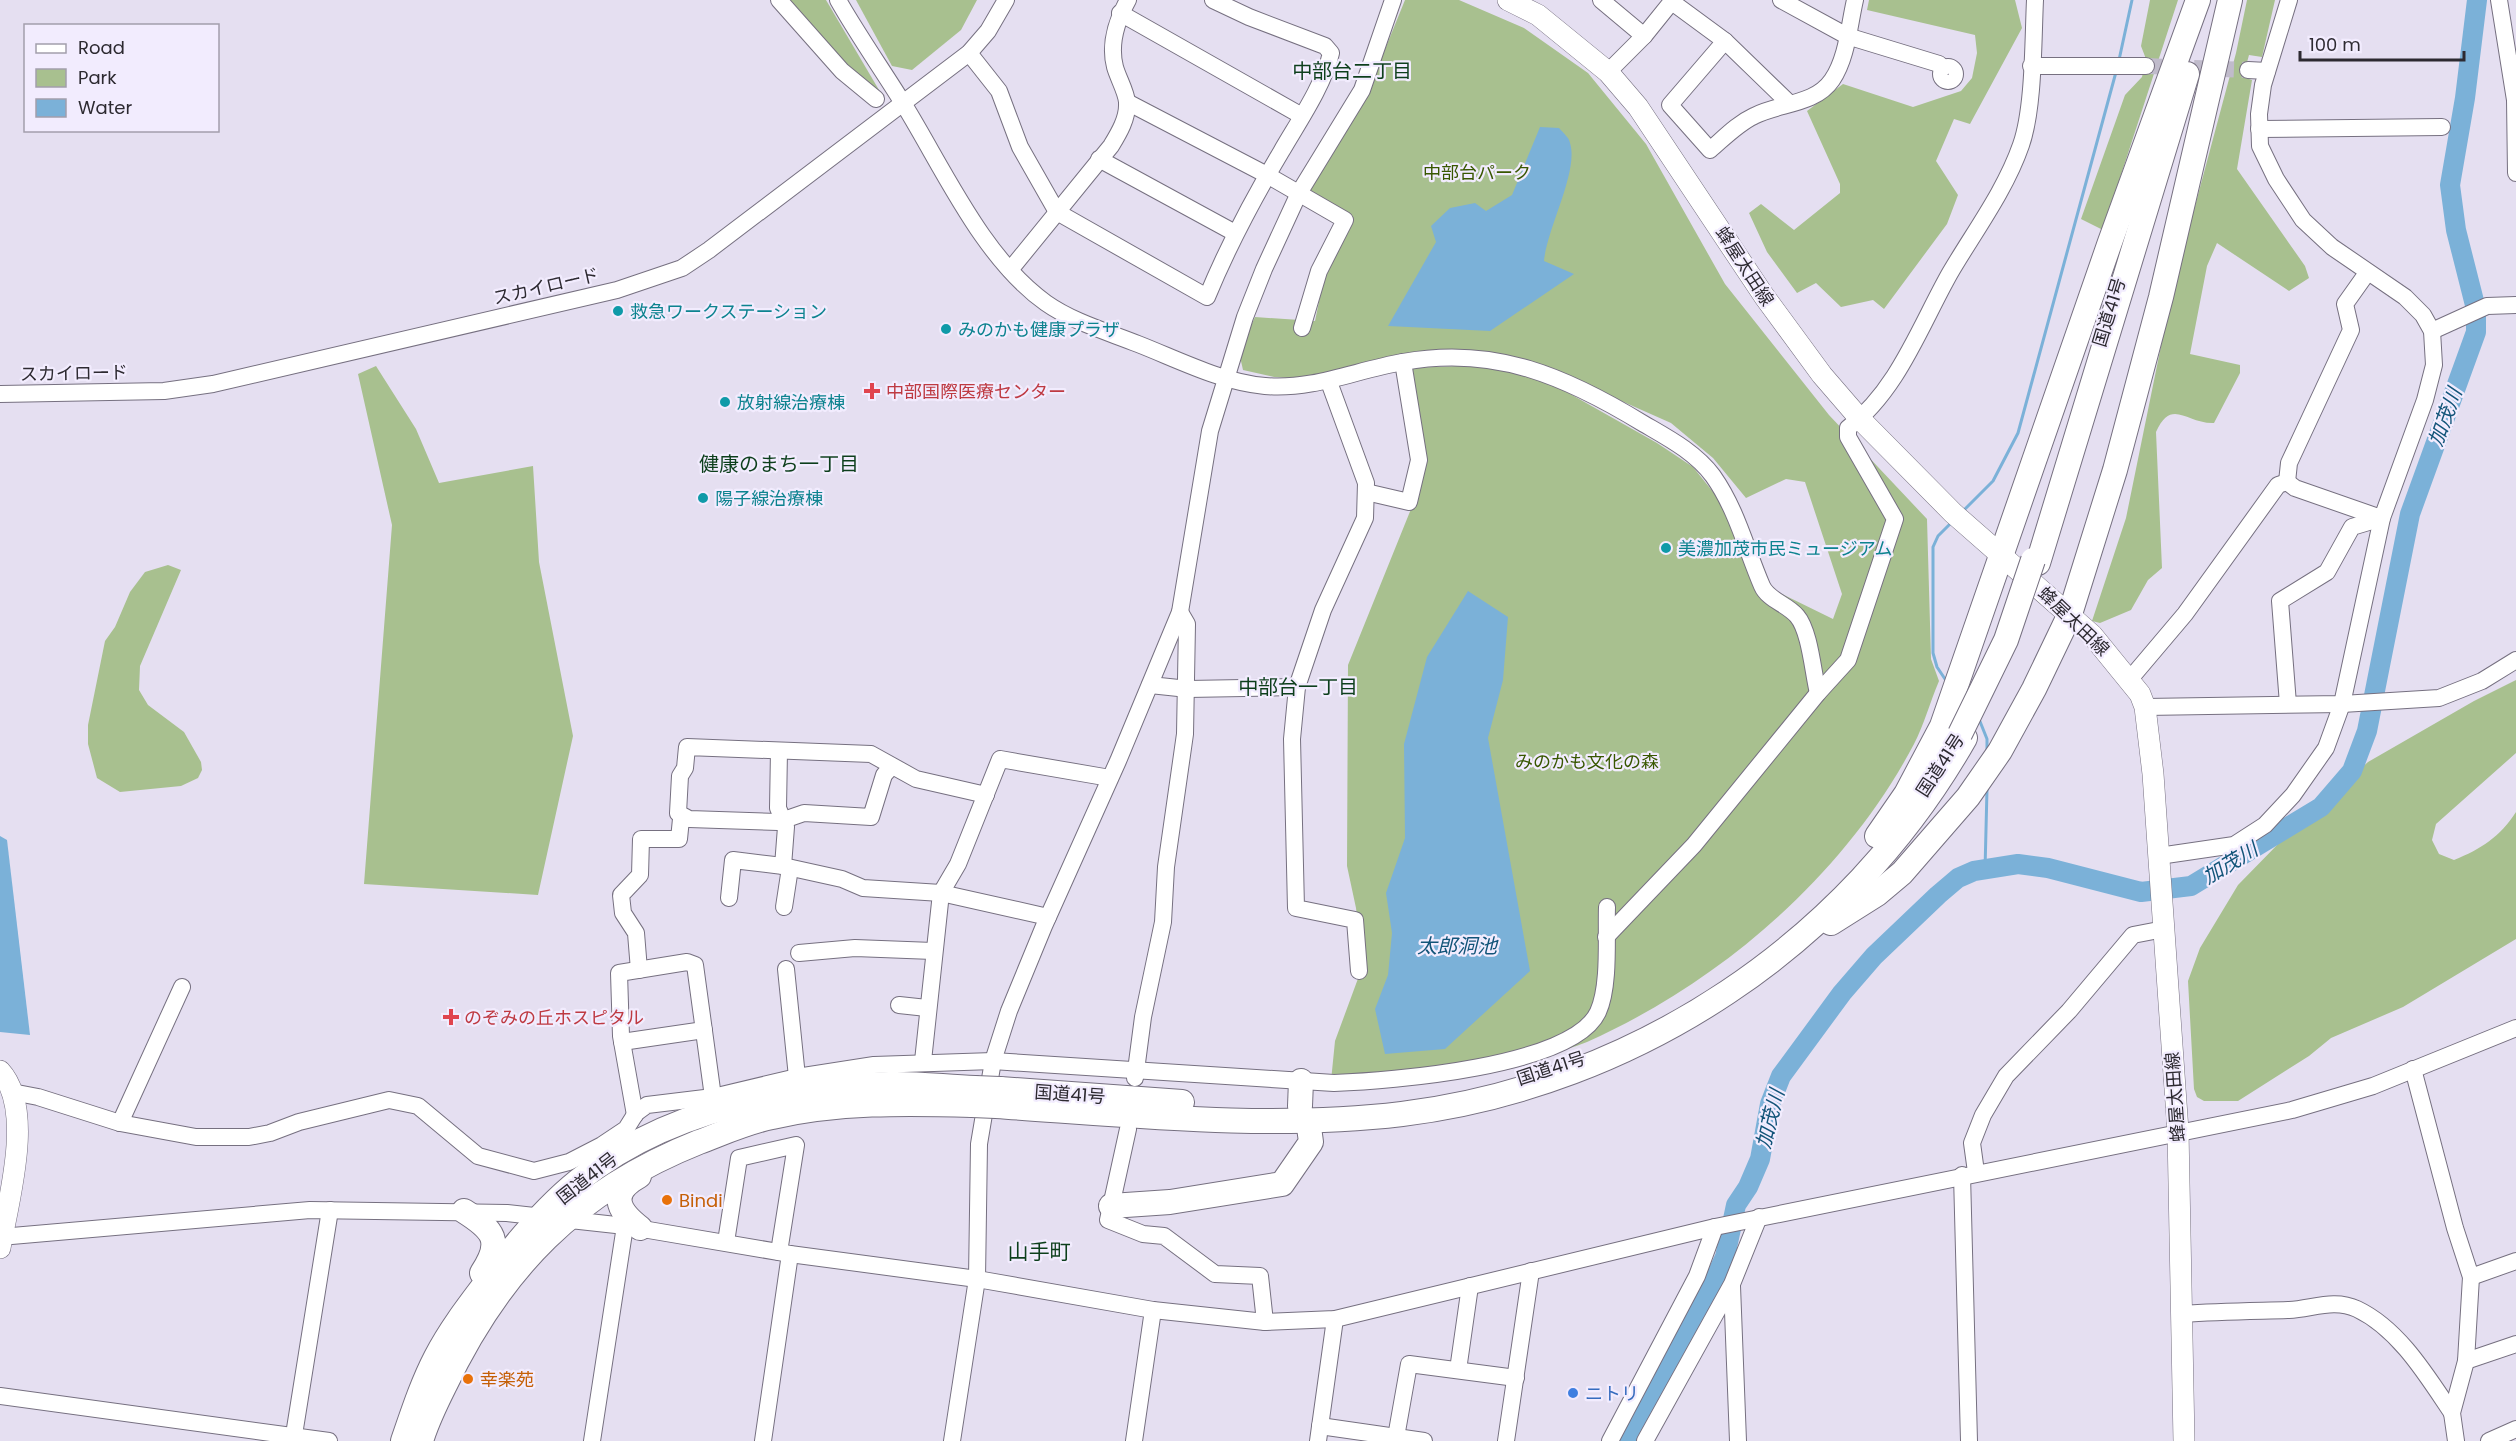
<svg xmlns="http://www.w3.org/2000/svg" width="2516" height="1441" font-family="Poppins,'Noto Sans JP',sans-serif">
<rect width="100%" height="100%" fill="#e5dff1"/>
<!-- green -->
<g fill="#a8c08f">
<polygon points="785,0 826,0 879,90 874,102"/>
<polygon points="856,0 977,0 961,30 912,70 892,66"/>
<path d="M1405,0H1459L1524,28L1588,73L1646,144L1725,284L1829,415L1927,519L1931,659L1939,681C1930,702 1924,725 1914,744C1845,875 1721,982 1587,1042C1573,1048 1558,1051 1544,1056C1473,1078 1403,1087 1330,1091L1335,1041L1363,965L1356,908L1347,866L1348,665L1411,509L1422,460L1410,368L1482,365L1542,378L1657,443L1693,467L1722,503L1761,595L1782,594L1833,619L1842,594L1805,482L1786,479L1746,498L1713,458L1671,423L1547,368L1510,358L1453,350L1416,354L1348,372L1304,379L1274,377L1243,370L1239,352L1255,317L1315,321L1327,263L1350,217L1313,195L1309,186L1366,96Z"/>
<polygon points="1869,0 2015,0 2022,28 1970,124 1954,119 1936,161 1958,195 1947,224 1884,309 1873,300 1841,307 1816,283 1797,293 1767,252 1749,213 1761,204 1794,230 1840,193 1840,184 1807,111 1843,84 1913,107 1961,91 1972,78 1977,53 1975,35 1867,10"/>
<polygon points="2150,0 2178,0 2103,230 2081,219 2125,95 2142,77 2146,59 2141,46"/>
<path d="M2247,0H2275L2262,57L2249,55L2243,77L2252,80L2237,169L2305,266L2309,278L2289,291L2217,243L2207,266L2190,354L2240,365V373L2214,423C2186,424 2172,397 2156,432L2162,568L2148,580L2131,610L2100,623L2092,621L2126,518L2172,292L2236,53Z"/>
<polygon points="376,366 416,429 439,483 533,466 539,562 573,736 538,895 364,884 392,525 358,374"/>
<polygon points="168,565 181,570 140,666 139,690 148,705 184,732 201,762 202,770 198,778 181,786 120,792 97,778 88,744 88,725 105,641 115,627 130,592 145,572"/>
<path d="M2516,680V753L2436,824L2432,840L2439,854L2454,860C2481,849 2500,837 2516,812V939L2403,1007L2331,1038L2309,1056L2238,1101H2204L2197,1097L2194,1089L2188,981L2200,948L2238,885L2281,841L2368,762L2474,701Z"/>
</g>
<!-- water -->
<g fill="#7bb1d8">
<path d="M1540,127L1559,128C1563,133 1569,137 1570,143C1579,171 1547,228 1544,261L1574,274L1490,331L1388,326L1436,242L1431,226L1450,208L1475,203L1486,211L1512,195Z"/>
<polygon points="1468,591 1508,617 1503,680 1488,738 1530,971 1445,1049 1385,1054 1375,1009 1388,975 1392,933 1386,893 1405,838 1404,744 1427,657"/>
<polygon points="0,836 7,840 30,1035 0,1032"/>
</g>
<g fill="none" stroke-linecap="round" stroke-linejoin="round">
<!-- stream -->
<g stroke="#7bb1d8" stroke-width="3">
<polyline points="2119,60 2132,0"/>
<polyline points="1963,511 1993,481 2018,433 2116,72"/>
<polyline points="1947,682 1937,667 1933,653 1933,547 1938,536 1952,522"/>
<polyline points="1979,719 1987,739 1987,752"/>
<polyline points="1985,870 1987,789"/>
</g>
<!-- river -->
<polyline stroke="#7bb1d8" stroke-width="20" points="1627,1441 1707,1296 1725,1257 1736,1205 1748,1187 1760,1159 1770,1104 1781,1076 1842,993 1874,956 1938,895 1958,878 1974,871 2018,864 2048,868 2141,892 2191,886 2321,807 2352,771 2367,731 2410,514 2476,332 2476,309 2456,230 2450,185 2465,98 2477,0"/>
<!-- minor-tunnel -->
<polyline stroke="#c0bbcb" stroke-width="16" stroke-dasharray="16 8" stroke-linecap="butt" points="2146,66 2248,70"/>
<defs>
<g id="minor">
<polyline points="779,0 842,71 876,99"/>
<path d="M838,0C859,37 884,72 906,108C945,172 984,259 1046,303C1073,322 1108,332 1138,344C1179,360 1221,382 1265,386C1314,390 1356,370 1403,362C1495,345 1567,377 1644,424C1668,438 1695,452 1713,476C1737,510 1746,549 1762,586C1768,600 1787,604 1797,616C1810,631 1813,673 1818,693"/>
<polyline points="1601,0 1644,36"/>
<polyline points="1781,0 1847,36 1939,64 1943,68"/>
<polyline points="2499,0 2515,100 2516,173"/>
<polyline points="1672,2 1725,41 1789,103"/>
<polyline points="1120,13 1302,116"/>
<path d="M1725,41L1670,105L1710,150C1724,138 1737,124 1754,116C1779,103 1815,105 1832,80C1847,58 1849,26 1855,0"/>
<path d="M969,53L999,91L1020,147L1057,212L1207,297C1228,246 1253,199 1281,152C1297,124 1324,85 1331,53L1325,46L1249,17L1213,0"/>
<polyline points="2031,66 2146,66"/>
<circle cx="1948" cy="74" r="7"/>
<polyline points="2248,70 2267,71"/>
<polyline points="1608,72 1644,36 1673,0"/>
<polyline points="1127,102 1267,175 1345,220 1319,271 1302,328"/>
<polyline points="2259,129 2442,127"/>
<polyline points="1099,159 1235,233"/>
<path d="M1010,270L1111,146C1119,133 1128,118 1127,102C1126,91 1118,78 1115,67C1109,44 1117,20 1128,0"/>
<polyline points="2432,331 2487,306 2516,305"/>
<polyline points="1329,382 1366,483 1365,518 1323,610 1297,687 1292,739 1296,908 1355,920 1359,971"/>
<polyline points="0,394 164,391 213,384 617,290 682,268 709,250 969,53 988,31 1006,0"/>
<polyline points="2287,482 2289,463 2351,330 2345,304 2367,273"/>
<polyline points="2287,482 2295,488 2381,518"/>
<polyline points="1366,492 1409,502 1419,460 1403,362"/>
<polyline points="2130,679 2185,614 2278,485 2287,482"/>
<polyline points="1150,685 1188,689 1297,687"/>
<polyline points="2288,704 2280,601 2327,572 2352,527 2382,518"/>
<polyline points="2145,707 2342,704 2439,698 2482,681 2516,660"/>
<polyline points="779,751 778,808 786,827 783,866"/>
<polyline points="892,766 884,775 871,817 804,813 778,822 689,819 678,813 680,776 685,768 687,747 871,754 916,779 986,795"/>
<polyline points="2159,856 2234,845 2265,825 2293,795 2326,748 2342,704 2382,518 2425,400 2434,365 2432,331 2423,315 2405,297 2332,247 2303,220 2276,179 2260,146 2259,114 2263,85 2289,0"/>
<polyline points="729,898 733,860 783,866 842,879 863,888 941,893 1048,917"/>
<polyline points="784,907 790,868"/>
<path d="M1606,937L1694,845L1818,693L1848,660L1895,519L1848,437V428C1898,390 1920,326 1950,273C1974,232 2005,191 2021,145C2034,108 2033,41 2035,0"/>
<polyline points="799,953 855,948 933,951"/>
<polyline points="786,969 797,1077"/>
<polyline points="639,970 636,933 623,913 621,895 640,875 641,839 679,839 681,819 684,817"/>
<polyline points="899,1005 927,1008"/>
<polyline points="622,1042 704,1030"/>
<polyline points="923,1061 941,893 958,864 1000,759 1110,778"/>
<polyline points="2413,1069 2455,1228 2471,1277 2466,1361 2452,1413 2456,1441"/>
<polyline points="1135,1078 1143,1017 1163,922 1166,867 1185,734 1187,624 1180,612"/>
<path d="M12,1092L38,1097L120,1123L196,1137H249L270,1133L299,1122L389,1100L418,1106L478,1156L534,1171L569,1162L602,1145L626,1129L636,1113L647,1105L713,1097L797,1077L874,1065L993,1061L1334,1083C1389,1081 1573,1067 1598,1012C1610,986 1606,937 1607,907"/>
<polyline points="635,1115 621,1036 619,973 687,962 695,965 713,1097"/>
<polyline points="120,1123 182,987"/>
<polyline points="1128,1129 1108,1220 1143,1234 1164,1236 1215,1274 1260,1276 1265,1322"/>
<polyline points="1976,1172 1972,1143 1983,1115 2006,1076 2069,1011 2133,935 2164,929"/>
<polyline points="1962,1175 1969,1441"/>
<polyline points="0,1237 310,1210 507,1213 625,1226 790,1254 977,1279 1153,1310 1265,1322 1335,1319 1715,1227 2292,1110 2373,1086 2516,1028"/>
<polyline points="726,1242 739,1158 796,1145 779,1252"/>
<polyline points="2471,1277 2516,1261"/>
<polyline points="1732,1286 1738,1441"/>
<path d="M2183,1314C2219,1311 2254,1311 2289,1310C2312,1309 2334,1298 2357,1309C2399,1329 2427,1376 2452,1413"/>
<polyline points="2466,1361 2516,1344"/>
<polyline points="1458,1370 1470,1286"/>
<polyline points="0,1396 329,1441"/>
<polyline points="1320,1426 1424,1441"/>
<polyline points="1396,1437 1409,1364 1516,1378"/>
<polyline points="293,1441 330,1210"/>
<polyline points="592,1441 625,1226"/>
<polyline points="763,1441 790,1254"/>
<polyline points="952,1441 977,1279 979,1144 993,1061 1009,1011 1044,926 1118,761 1180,612 1210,431 1245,317 1264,269 1299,193 1362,90 1393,0"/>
<polyline points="1134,1441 1153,1310"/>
<polyline points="1318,1441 1335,1319"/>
<polyline points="1506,1441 1531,1271"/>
<polyline points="1610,1441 1697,1276 1715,1227"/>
<polyline points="1645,1441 1732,1284 1759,1217"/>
<polyline points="2489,1441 2516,1429"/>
</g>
<g id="major">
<polyline points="1508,0 1538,15 1608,72 1638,107 1764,296 1822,375 1860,419 1953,513 2092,635 2140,694 2145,707 2153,774 2178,1131 2184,1441"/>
<path d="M0,1071C35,1109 8,1202 0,1248"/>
</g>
<g id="highway">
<polyline points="2038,563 2187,74"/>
<polyline points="1877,836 1906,794 1942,726 2110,242 2198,0"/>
<polyline points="1831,923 1877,894 1902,873 1968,797 2000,751 2034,689 2070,614 2115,470 2161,297 2230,0"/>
<polyline points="1000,1089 1182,1102"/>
<path d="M996,1106C1130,1115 1268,1130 1402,1114C1636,1085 1849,943 1965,738"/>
<polyline points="1300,1106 1301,1081"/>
<path d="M639,1176C609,1193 617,1210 640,1228"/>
<polyline points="1111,1206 1170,1202 1282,1184 1311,1142 1308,1120"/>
<path d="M464,1211C494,1230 503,1241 482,1273"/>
<path d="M403,1441C413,1412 422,1384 436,1357C452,1326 474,1299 495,1271C519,1239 547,1206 578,1181C664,1111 780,1088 889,1084C917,1083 946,1087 975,1088"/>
<path d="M421,1441C427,1421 435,1405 444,1387C501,1267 576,1191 699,1142C723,1133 747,1122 772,1117C838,1102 905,1103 972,1105"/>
</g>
</defs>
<!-- minor casing -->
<use href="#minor" stroke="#767080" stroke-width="18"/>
<!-- major casing -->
<use href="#major" stroke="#767080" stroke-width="22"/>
<!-- highway casing -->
<use href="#highway" stroke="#767080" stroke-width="26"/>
<!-- minor -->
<use href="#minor" stroke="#fff" stroke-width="16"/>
<!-- major -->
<use href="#major" stroke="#fff" stroke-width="21"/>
<!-- highway -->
<use href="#highway" stroke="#fff" stroke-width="24"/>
<defs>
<g id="highway-bridge">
<polyline points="1960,734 2006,640 2033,560"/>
<polyline points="975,1088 1000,1089"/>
<polyline points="972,1105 996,1106"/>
</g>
</defs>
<!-- highway-bridge casing -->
<use href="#highway-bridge" stroke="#767080" stroke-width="26" stroke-linecap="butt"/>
<!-- highway-bridge -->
<use href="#highway-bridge" stroke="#fff" stroke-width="24"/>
</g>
<!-- markers -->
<g fill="#0f9aa8" stroke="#f2ecfe" stroke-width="2">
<circle cx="618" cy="311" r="6"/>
<circle cx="946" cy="329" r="6"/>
<circle cx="725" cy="402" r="6"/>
<circle cx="703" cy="498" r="6"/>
<circle cx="1666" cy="548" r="6"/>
</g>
<g fill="#e0444e" stroke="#f2ecfe" stroke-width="2">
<path d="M869 382h6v6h6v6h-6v6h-6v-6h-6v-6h6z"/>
<path d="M448 1008h6v6h6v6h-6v6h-6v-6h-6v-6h6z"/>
</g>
<g fill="#e8710a" stroke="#f2ecfe" stroke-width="2">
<circle cx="667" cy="1200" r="6"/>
<circle cx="468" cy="1379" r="6"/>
</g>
<circle fill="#3f7fe0" stroke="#f2ecfe" stroke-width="2" cx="1573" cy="1393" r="6"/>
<g text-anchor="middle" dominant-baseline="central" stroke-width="4.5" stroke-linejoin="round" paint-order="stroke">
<!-- park labels -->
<g font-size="18" fill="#385700" stroke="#f2ecfe">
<text x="1477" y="172">中部台パーク</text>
<text x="1587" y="761">みのかも文化の森</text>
</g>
<!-- street labels -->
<g font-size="18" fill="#2d2a31" stroke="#f2ecfe">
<text transform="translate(1745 266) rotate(57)">蜂屋太田線</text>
<text transform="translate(546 286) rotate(-13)">スカイロード</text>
<text transform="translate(2109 312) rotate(-73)">国道41号</text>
<text transform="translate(74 373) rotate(-1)">スカイロード</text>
<text transform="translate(2074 621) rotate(44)">蜂屋太田線</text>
<text transform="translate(1940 765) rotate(-57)">国道41号</text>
<text transform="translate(1551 1068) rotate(-18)">国道41号</text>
<text transform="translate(1070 1094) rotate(4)">国道41号</text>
<text transform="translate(2175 1097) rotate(-94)">蜂屋太田線</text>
<text transform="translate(587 1178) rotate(-38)">国道41号</text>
</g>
<!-- culture labels -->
<g font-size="18" fill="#0d838f" stroke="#f2ecfe" text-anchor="start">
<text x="630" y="311">救急ワークステーション</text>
<text x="958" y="329">みのかも健康プラザ</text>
<text x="737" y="402">放射線治療棟</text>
<text x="715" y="498">陽子線治療棟</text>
<text x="1678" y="548">美濃加茂市民ミュージアム</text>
</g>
<!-- health labels -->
<g font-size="18" fill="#be3a42" stroke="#f2ecfe" text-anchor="start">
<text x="886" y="391">中部国際医療センター</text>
<text x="464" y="1017">のぞみの丘ホスピタル</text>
</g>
<!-- food labels -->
<g font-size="18" fill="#c56008" stroke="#f2ecfe" text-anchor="start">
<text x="679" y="1200">Bindi</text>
<text x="480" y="1379">幸楽苑</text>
</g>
<!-- shop labels -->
<g font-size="18" fill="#366cbe" stroke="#f2ecfe" text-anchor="start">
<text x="1585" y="1393">ニトリ</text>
</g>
<!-- neighbourhood labels -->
<g font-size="20" fill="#0d3f1c" stroke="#f2ecfe">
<text x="1352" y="71">中部台二丁目</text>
<text x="779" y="464">健康のまち一丁目</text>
<text x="1298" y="687">中部台一丁目</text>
</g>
<!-- water labels -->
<g font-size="20" font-style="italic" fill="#125479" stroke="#f2ecfe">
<text transform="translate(2445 417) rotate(-70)">加茂川</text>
<text transform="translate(2230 863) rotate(-31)">加茂川</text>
<text x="1457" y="946">太郎洞池</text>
<text transform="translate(1770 1119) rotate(-76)">加茂川</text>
</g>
<!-- quarter labels -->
<g font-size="21" fill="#0d3f1c" stroke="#f2ecfe">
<text x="1039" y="1251">山手町</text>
</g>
</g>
<!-- legend -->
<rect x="24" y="24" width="195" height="108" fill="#f2ecfe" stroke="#a39eac" stroke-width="1.5"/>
<rect x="36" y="44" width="30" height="9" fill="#ffffff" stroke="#a39eac" stroke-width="1.5"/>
<text x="78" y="54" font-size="18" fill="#2d2a31">Road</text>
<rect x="36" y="69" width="30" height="18" fill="#a8c08f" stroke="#a39eac" stroke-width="1.5"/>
<text x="78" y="84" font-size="18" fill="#2d2a31">Park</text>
<rect x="36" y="99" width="30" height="18" fill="#7bb1d8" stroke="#a39eac" stroke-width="1.5"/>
<text x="78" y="114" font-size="18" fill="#2d2a31">Water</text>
<!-- scale -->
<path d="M2300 51v9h164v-9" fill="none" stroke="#2d2a31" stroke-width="3"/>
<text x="2309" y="51" font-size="18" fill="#2d2a31" stroke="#f2ecfe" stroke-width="4.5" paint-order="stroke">100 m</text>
</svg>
